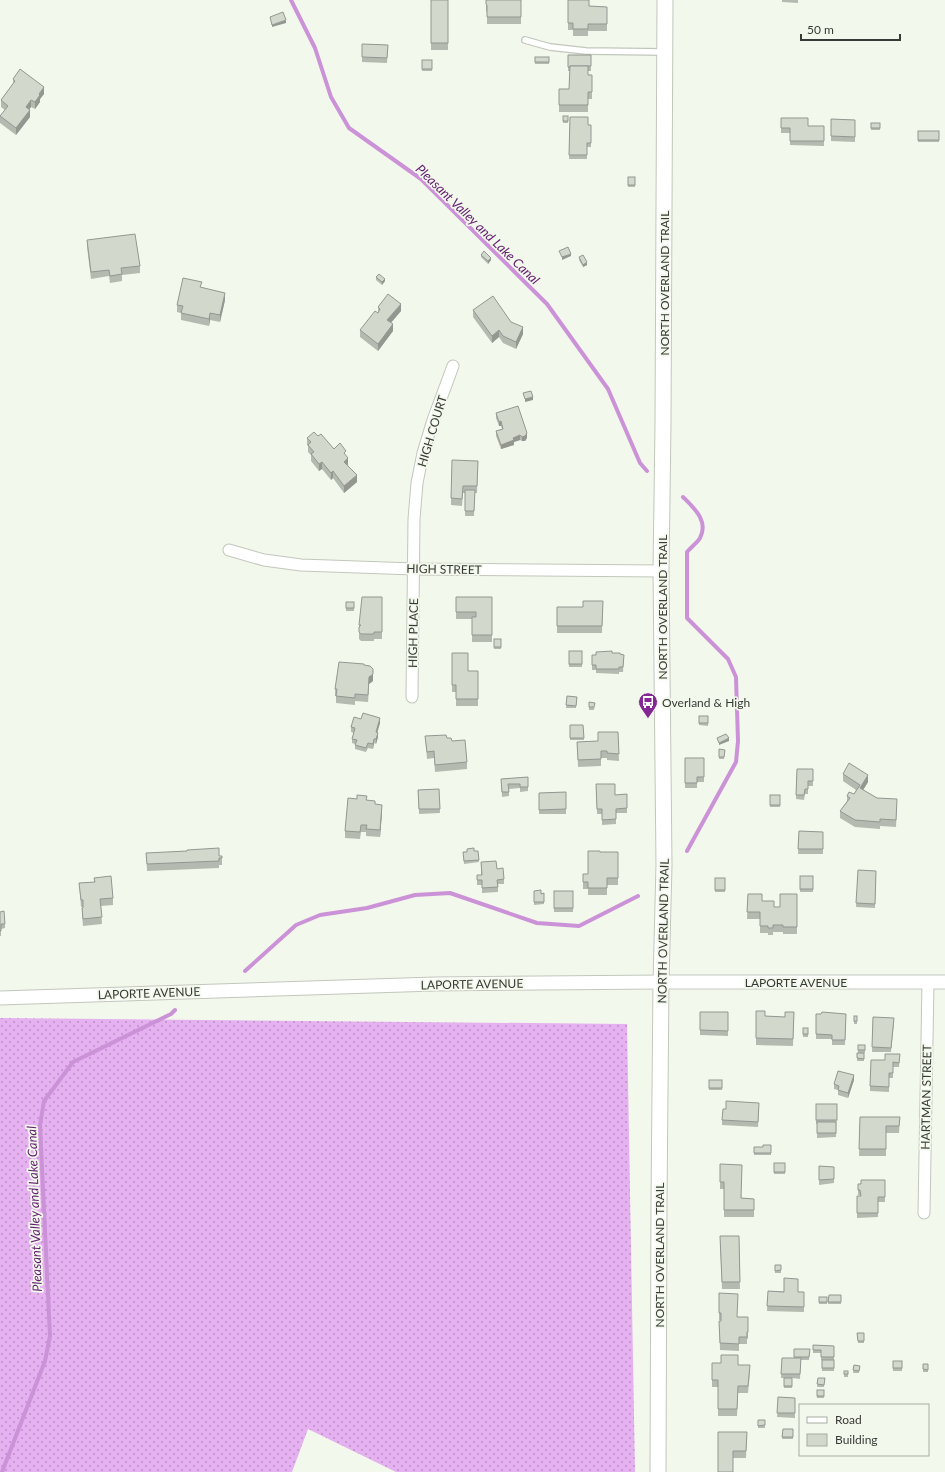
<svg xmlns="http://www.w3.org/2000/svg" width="945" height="1472" font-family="Lato,sans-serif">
<defs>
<pattern id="grass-dots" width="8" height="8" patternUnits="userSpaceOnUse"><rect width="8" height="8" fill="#e5b1f0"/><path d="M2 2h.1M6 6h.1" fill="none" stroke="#bb91c3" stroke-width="1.8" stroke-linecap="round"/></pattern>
</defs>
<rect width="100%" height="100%" fill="#f3f8ec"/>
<!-- grass -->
<polygon fill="url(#grass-dots)" points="0,1018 627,1024 635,1472 396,1472 308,1429 292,1472 0,1472"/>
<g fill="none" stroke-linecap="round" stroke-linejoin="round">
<!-- stream -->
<g stroke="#cb92d7" stroke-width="4">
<polyline points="291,0 315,48 331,97 349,128 421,179 547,304 608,389 640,463 647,471"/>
<path d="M683,497C694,508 709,521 700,538C697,543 691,547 687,552V618L728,659L736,677L738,741L736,762L687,851"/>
<polyline points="245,971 296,925 320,915 367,908 415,895 450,893 537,923 579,926 638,896"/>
<polyline points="2,1472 45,1361 50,1336 40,1125 44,1101 73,1062 171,1014 175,1010"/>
</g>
<defs>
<polyline id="service" points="525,40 550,47 586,51 665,52"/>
<g id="minor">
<polyline points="229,550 264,560 301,565 414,569 661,571"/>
<polyline points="412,697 414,519 417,483 423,453 433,420 453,366"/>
<polyline points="924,1213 928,982"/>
</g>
<polyline id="tertiary" points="0,998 435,984 661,982 945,982"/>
<polyline id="secondary" points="658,1472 659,1204 661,982 664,865 661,571 663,424 665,0"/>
</defs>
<!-- service casing -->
<use href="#service" stroke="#c2c7bc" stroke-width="8"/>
<!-- minor casing -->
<use href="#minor" stroke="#c2c7bc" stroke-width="13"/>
<!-- tertiary casing -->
<use href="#tertiary" stroke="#c2c7bc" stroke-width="15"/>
<!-- secondary casing -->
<use href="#secondary" stroke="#c2c7bc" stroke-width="17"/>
<!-- service -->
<use href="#service" stroke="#fff" stroke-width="5.5"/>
<!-- minor -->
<use href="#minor" stroke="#fff" stroke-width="11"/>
<!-- tertiary -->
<use href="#tertiary" stroke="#fff" stroke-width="13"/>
<!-- secondary -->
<use href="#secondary" stroke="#fff" stroke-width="15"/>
</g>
<!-- wall -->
<g fill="#b5bab0">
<rect x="431" y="0" width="17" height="50"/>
<polygon points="486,0 521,0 521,24 487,24 487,12 486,11"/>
<polygon points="568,0 589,6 607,7 607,31 588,31 588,36 573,36 573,30 568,30"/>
<polygon points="782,0 798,0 798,3 782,2"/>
<polygon points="362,44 388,45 387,63 362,62"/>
<polygon points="568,55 591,55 591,71 588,71 588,75 592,75 592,99 588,99 588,112 559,112 559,89 569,89 570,71 568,71"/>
<rect x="535" y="57" width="14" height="7"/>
<rect x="422" y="60" width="10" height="11"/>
<polygon points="13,79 44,94 40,99 40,102 35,109 31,107 29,109 30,117 16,135 0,123 0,116 5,110 1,107 1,100 13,84"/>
<rect x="563" y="116" width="5" height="7"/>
<polygon points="570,117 588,125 591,125 591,147 587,147 587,159 569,159"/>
<polygon points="781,118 808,126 824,126 824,146 790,145 790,133 781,133"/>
<polygon points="831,119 855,120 855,142 831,141"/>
<rect x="871" y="123" width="9" height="7"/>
<rect x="918" y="131" width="21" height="11"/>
<rect x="628" y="177" width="7" height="10"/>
<polygon points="87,240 140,266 140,273 122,275 122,281 110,283 109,276 91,279 87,247"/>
<polygon points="481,255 491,260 488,264 481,257"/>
<polygon points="579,257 587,265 583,267 579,260"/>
<polygon points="376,277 385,281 382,285 376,280"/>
<polygon points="202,287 225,300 220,322 210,320 209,326 181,320 181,313 177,312 177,305"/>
<polygon points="378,307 401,311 391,323 393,331 378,351 360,337 360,330 378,313"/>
<polygon points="473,310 511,322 523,334 516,349 503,343 499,337 492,343 473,317"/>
<polygon points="496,413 527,438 525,441 522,441 520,440 514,442 514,445 501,449 496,436 496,431 502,429 501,426 499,426 496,418"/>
<polygon points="318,436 334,449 346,456 348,465 357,482 344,493 333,478 331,480 322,469 319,471 311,461 311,455 308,452 308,446 307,445 307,438"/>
<polygon points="478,461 477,493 475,493 474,516 465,516 465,493 463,493 462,506 451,505 451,498"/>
<polygon points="382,597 382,639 374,639 374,641 361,641 359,639 359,625"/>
<polygon points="456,597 492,597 492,642 472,642 472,619 456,619"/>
<polygon points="603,601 602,633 557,633 557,607 583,607"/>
<rect x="346" y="602" width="8" height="9"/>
<rect x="494" y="639" width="7" height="10"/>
<rect x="569" y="651" width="13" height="16"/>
<polygon points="452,653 468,671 478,671 478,706 456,706 456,692 452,692"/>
<polygon points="612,653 620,654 624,655 623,672 619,672 619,674 596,673 596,670 592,670 592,655 596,655"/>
<polygon points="364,665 373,681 369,684 368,702 355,701 355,705 336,703 336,696 335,696 335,689"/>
<polygon points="567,696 577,697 576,708 566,708"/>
<polygon points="589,702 595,703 594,710 589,710"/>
<polygon points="699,716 708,716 708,726 699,725"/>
<polygon points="361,719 380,723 377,732 378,737 376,744 374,743 373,749 368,748 366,752 355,749 355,744 352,743 352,739 354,733 351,732 351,727"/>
<polygon points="570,725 583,725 584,740 570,740"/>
<polygon points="618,732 619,761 607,760 607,758 601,758 601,766 578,767 577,742 598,741"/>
<polygon points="425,736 447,738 452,741 467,762 467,769 435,772 434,758 427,759"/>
<polygon points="719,749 725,750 724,759 719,759"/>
<polygon points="685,758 704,758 704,782 697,782 697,788 685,788"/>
<polygon points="797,769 813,769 813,786 808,786 808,794 805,794 804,800 796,799"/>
<polygon points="843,774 868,782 863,790 877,798 897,806 896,827 880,826 880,829 855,827 840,818 840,811 847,801 847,796 854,794 856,790 843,781"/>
<polygon points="528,777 528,791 520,792 520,788 509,789 509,796 502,797 501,779"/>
<polygon points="596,784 615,795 627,794 627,813 616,813 616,824 602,825 602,814 597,814"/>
<polygon points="439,789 440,813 419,814 418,790"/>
<polygon points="566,792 566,814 539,814 539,793"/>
<rect x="770" y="795" width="10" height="12"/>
<polygon points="367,800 375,804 382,812 380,837 366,836 366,832 361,832 360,839 345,838 345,831"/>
<polygon points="799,831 823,832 823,854 798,854"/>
<polygon points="478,851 479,862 464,864 463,852"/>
<polygon points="600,852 618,852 618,885 607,885 607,895 588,895 588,889 583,889 583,874 588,874"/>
<polygon points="146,853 222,856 222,865 219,865 219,868 147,871"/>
<polygon points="481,862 497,869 504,879 504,884 498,884 498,892 482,893 482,885 477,885 477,875 481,875"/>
<polygon points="858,870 876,871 875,908 856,907"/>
<rect x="800" y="876" width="13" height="16"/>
<polygon points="94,878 113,898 113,905 101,906 102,924 83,926 82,915 82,908 83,908 83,907 81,907 79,883 94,882"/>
<rect x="715" y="878" width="10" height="14"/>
<polygon points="534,891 541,894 544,893 544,904 534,905"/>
<rect x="554" y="891" width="19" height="21"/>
<polygon points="748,894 774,907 780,907 780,894 797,894 797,934 783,934 783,932 773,932 773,935 768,935 768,933 760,933 760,919 747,919"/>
<polygon points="0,912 5,924 5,928 1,929 1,936 0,936"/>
<polygon points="756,1011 765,1016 785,1017 794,1012 793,1046 756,1045"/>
<polygon points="700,1012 728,1012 728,1036 700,1035"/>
<polygon points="816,1014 846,1014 845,1045 832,1045 832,1039 816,1039"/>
<rect x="854" y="1016" width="3" height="8"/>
<polygon points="873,1017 894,1023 891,1052 872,1052"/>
<rect x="803" y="1028" width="5" height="9"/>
<rect x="858" y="1045" width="7" height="8"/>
<rect x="857" y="1053" width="7" height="8"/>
<polygon points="900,1054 899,1067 893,1067 893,1078 889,1078 889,1092 870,1091 870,1086 885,1060"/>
<rect x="709" y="1080" width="13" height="10"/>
<polygon points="854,1080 848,1098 838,1095 838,1090 834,1089 834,1084"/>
<polygon points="816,1104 837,1104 836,1137 817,1138 817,1124 816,1124"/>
<polygon points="759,1108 758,1127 722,1125 722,1120"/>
<polygon points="860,1117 900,1117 899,1133 886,1133 886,1156 859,1156"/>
<polygon points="771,1145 771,1155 754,1155 754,1147 763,1147"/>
<rect x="774" y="1163" width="11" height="11"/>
<polygon points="720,1164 742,1198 754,1199 754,1217 724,1217 724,1189 720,1189"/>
<polygon points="819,1166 834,1167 834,1183 819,1185"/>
<polygon points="885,1180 885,1202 878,1202 878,1217 857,1218 857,1196 860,1196 860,1195 858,1195 858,1184"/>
<polygon points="739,1236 740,1289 722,1289 720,1243"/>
<polygon points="775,1265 781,1270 781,1273 775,1273"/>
<polygon points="768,1291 804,1292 804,1312 767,1311"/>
<polygon points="719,1293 737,1317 748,1317 748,1339 747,1339 747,1344 739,1344 739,1351 720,1350 719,1321 721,1321 721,1320 719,1320"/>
<polygon points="829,1295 841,1295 841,1304 828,1304"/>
<rect x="819" y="1297" width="8" height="7"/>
<polygon points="857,1333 864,1333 864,1343 858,1343"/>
<polygon points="813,1345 834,1346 834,1360 821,1360 821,1353 813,1353"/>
<polygon points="794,1349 810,1349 809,1360 801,1360 800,1379 792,1378 792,1388 784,1388 784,1378 781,1378 782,1358 794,1358"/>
<rect x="822" y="1360" width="12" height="11"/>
<rect x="893" y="1361" width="9" height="10"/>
<polygon points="712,1363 738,1365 750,1372 748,1393 738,1393 737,1416 718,1416 718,1387 712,1387"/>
<rect x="923" y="1364" width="5" height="8"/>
<polygon points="854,1365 860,1366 859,1373 853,1373"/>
<rect x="844" y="1371" width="4" height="6"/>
<polygon points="818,1378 825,1378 824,1387 817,1387"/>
<rect x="817" y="1390" width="7" height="8"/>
<polygon points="778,1397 795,1398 795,1418 777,1417"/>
<rect x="758" y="1420" width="7" height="8"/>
<polygon points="783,1429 793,1429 793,1439 782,1439"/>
<polygon points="747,1432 746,1458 733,1458 718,1472"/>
</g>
<!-- shaded-wall -->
<g fill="#949790">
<polygon points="286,20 286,23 272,27 272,25"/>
<polygon points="44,87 44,94 40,99 40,102 35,109 35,102 39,94"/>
<polygon points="31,100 31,107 26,114 26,107"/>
<polygon points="30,110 30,117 16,135 16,128"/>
<polygon points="571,254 571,256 562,260 562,257"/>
<polygon points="491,258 491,260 488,264 488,261"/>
<polygon points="587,262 587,265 583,267 583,265"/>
<polygon points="385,279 385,281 382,285 382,282"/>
<polygon points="225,293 225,300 220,322 220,315"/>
<polygon points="401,304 401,311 387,327 387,320"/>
<polygon points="210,313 210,320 209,326 209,319"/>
<polygon points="393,324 393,331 378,351 378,344"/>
<polygon points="523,327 523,334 516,349 516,342"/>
<polygon points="499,330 499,337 492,343 492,336"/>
<polygon points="533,397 533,400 525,402 525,399"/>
<polygon points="501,421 501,426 499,426 499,422"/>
<polygon points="527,433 527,438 525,441 522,441 522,437"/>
<polygon points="520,435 520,440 514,442 514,445 501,449 501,445 513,438"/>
<polygon points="348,458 348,465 344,462"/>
<polygon points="322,462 322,469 319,471 319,464"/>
<polygon points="333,471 333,478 331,480 331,473"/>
<polygon points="357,475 357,482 344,493 344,486"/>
<polygon points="373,674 373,681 369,684 368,702 369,677"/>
<polygon points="380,718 380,723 376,737 376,732"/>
<polygon points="378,733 378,737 376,744 376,739"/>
<polygon points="729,738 729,741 719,745 719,743"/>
<polygon points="374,739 374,743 373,749 373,744"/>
<polygon points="868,775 868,782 860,795 860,788"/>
<polygon points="382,805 382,812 380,837 380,830"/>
<polygon points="854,1075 854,1080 848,1098 848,1093"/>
</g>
<!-- building -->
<g fill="#d3d8cd" stroke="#949790">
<rect x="431" y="0" width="17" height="43"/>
<polygon points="486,0 521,0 521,17 487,17 487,5 486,4"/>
<polygon points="568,0 589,0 589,6 607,7 607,24 588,24 588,29 573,29 573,23 568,23"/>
<polygon points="283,12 286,20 272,25 270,17"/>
<polygon points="362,44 388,45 387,58 362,57"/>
<polygon points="568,55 591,55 591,66 570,66 570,67 568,67"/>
<rect x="535" y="57" width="14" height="5"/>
<rect x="422" y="60" width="10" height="9"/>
<polygon points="570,66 588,66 588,75 592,75 592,92 588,92 588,105 559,105 559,89 569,89"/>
<polygon points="20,69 44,87 39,94 40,95 35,102 31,100 26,107 30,110 16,128 0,116 8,106 1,100 15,81 13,79"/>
<rect x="563" y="116" width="5" height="5"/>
<polygon points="570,117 588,117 588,125 591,125 591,143 587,143 587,155 569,155"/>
<polygon points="781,118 808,118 808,126 824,126 824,141 790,141 790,128 781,128"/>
<polygon points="831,119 855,120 855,137 831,136"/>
<rect x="871" y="123" width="9" height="5"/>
<rect x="918" y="131" width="21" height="9"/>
<rect x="628" y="177" width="7" height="8"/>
<polygon points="135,234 140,266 121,268 122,274 110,276 109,270 91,272 87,240"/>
<polygon points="568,247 571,254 562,257 559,251"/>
<polygon points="484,251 491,258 488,261 481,255"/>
<polygon points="583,255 587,262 583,265 579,257"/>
<polygon points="379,274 385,279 382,282 376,277"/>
<polygon points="183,278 202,282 200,287 225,293 220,315 210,313 209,319 181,313 183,306 177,305"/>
<polygon points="388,294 401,304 387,320 393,324 378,344 360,330 375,311 378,313 380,309 378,307"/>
<polygon points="493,296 511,322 523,327 516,342 503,336 499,330 492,336 473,310"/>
<polygon points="531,391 533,397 525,399 523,393"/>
<polygon points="518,406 527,433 525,436 522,437 520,435 513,438 514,440 501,445 496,431 503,429 501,421 499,422 496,413"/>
<polygon points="314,432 318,436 321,434 334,449 340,443 346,451 344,453 348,458 344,462 357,475 344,486 333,471 331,473 322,462 319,464 311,454 314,452 308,445 311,442 307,438"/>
<polygon points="452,460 478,461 477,486 463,486 462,499 451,498"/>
<polygon points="465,490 475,490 474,511 465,511"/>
<polygon points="362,597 382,597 382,632 374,632 374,634 361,634 359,632 359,627 361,625 359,625"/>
<polygon points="456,597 492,597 492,635 472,635 472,617 476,617 476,612 456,612"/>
<polygon points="583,601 603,601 602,626 557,626 557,607 583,607"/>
<rect x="346" y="602" width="8" height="6"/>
<rect x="494" y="639" width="7" height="8"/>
<rect x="569" y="651" width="13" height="13"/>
<polygon points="612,651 612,653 620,653 620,654 624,655 623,667 619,667 619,669 596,669 596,665 592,665 592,655 596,655 596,652"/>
<polygon points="452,653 468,653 468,671 478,671 478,699 456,699 456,685 452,685"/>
<polygon points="339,662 364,664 364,665 370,666 373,669 373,674 369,677 368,695 355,694 355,698 336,696 337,689 335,689"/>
<polygon points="567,696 577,697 576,706 566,705"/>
<polygon points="589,702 595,703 594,707 589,707"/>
<polygon points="363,713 380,718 376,732 378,733 376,739 374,739 373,744 368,743 366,748 355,745 357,740 352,739 355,728 351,727 354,717 361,719"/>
<rect x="699" y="716" width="9" height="7"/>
<polygon points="570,725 583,725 584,738 570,738"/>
<polygon points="598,732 618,732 619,754 607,753 607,751 601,751 601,759 578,760 577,742 598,741"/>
<polygon points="726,734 729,738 719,743 717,738"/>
<polygon points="446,735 447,738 451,738 452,741 465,740 467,762 435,765 434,751 427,752 425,736"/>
<polygon points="719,749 725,750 724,757 719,757"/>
<polygon points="685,758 704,758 704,777 697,777 697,783 685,783"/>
<polygon points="849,763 868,775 860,788 877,798 897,799 896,820 880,819 880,822 855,820 840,811 850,798 847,796 849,792 854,794 860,785 843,774"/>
<polygon points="797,769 813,769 813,781 808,781 808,789 805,789 804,795 796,795"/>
<polygon points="528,777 528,787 520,787 520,784 508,784 509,792 502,792 501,779"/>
<polygon points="596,784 615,784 615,795 627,794 627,808 616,809 616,819 602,820 602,809 597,809"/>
<polygon points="439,789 440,809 419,809 418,790"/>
<polygon points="566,792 566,809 539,810 539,793"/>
<polygon points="357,795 367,796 366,800 375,801 375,804 382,805 380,830 366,829 367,825 361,825 360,832 345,831 348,798 357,799"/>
<rect x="770" y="795" width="10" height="10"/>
<polygon points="799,831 823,832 823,849 798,849"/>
<polygon points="219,848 219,856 222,856 222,858 219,858 219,861 147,864 146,853 187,851 187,850"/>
<polygon points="474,848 474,851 478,851 479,860 464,861 463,852 467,852 467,849"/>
<polygon points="588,851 600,851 600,852 618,852 618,878 607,878 607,888 588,888 588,882 583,882 583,874 588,874"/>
<polygon points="496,861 497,869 503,868 504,879 497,880 498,887 482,888 482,880 477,880 477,875 482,875 481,862"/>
<polygon points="858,870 876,871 875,904 856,903"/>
<polygon points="111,876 113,898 100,899 102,917 83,919 82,908 83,908 83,900 81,900 79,883 95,882 94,878"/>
<rect x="800" y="876" width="13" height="13"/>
<rect x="715" y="878" width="10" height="12"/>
<polygon points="541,890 541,894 544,893 544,902 534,902 534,891"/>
<rect x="554" y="891" width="19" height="17"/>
<polygon points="748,894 762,894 762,901 774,901 774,907 780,907 780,894 797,894 797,927 783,927 783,925 773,925 773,928 768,928 768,926 760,926 760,912 747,912"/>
<polygon points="4,911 5,924 1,924 1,931 0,931 0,912"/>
<polygon points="756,1011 765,1011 765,1016 785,1017 785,1012 794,1012 793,1039 756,1038"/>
<polygon points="700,1012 728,1012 728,1031 700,1030"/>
<polygon points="822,1012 846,1014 845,1040 832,1040 832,1035 816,1034 816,1014 821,1014"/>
<rect x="854" y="1016" width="3" height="5"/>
<polygon points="873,1017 894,1018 891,1048 872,1047"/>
<rect x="803" y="1028" width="5" height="6"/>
<rect x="858" y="1045" width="7" height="5"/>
<polygon points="857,1053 864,1053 864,1059 857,1058"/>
<polygon points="885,1054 900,1054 899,1063 893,1062 893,1073 889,1073 889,1087 870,1086 871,1060 885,1060"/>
<polygon points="838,1071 854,1075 848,1093 838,1090 839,1086 834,1084"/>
<rect x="709" y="1080" width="13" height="8"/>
<polygon points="726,1101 759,1103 758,1122 722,1120 723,1109 726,1109"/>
<rect x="816" y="1104" width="21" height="16"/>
<polygon points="860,1117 900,1117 899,1126 886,1126 886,1149 859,1149"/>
<rect x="817" y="1122" width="19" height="11"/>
<polygon points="763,1145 771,1145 771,1153 754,1153 754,1147 763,1147"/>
<rect x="774" y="1163" width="11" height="9"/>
<polygon points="720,1164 742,1165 741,1198 754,1199 754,1210 724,1210 724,1182 720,1182"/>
<polygon points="819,1166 834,1167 834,1179 819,1180"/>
<polygon points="861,1180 885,1180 885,1197 878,1197 878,1213 857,1213 857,1196 861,1196 860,1190 858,1190 858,1184 861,1184"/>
<polygon points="720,1236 739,1236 740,1282 722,1282"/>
<polygon points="775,1265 781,1265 781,1270 775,1271"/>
<polygon points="784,1278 798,1279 798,1292 804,1292 804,1307 767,1306 768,1291 784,1292"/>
<polygon points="719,1293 738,1294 737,1317 748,1317 748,1332 747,1332 747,1337 739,1337 739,1344 720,1343 719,1321 721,1321 721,1313 719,1313"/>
<polygon points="829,1295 841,1295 841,1302 828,1302"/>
<rect x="819" y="1297" width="8" height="5"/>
<polygon points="857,1333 864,1333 864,1341 858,1341"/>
<polygon points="813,1345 834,1346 834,1357 821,1357 821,1350 813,1350"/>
<polygon points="794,1349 810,1349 809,1357 794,1357"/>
<polygon points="721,1355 738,1355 738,1365 750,1365 748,1386 738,1386 737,1409 718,1409 718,1380 712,1380 712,1363 721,1363"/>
<polygon points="782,1358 801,1358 800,1374 781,1374"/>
<rect x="822" y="1360" width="12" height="8"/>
<rect x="893" y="1361" width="9" height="7"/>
<polygon points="923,1364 928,1364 928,1370 923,1369"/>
<polygon points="854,1365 860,1366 859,1371 853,1370"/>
<rect x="844" y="1371" width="4" height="3"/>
<rect x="784" y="1378" width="8" height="8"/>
<polygon points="818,1378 825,1378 824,1385 817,1384"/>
<rect x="817" y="1390" width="7" height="6"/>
<polygon points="778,1397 795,1398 795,1413 777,1413"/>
<polygon points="758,1420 765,1420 765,1425 758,1426"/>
<polygon points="783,1429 793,1429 793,1437 782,1437"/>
<polygon points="718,1432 747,1432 746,1451 733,1451 733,1472 718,1472"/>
</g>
<!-- icons -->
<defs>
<symbol id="bus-pin" viewBox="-11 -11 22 30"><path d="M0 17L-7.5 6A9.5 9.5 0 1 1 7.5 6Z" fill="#822794" stroke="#f3f8ec"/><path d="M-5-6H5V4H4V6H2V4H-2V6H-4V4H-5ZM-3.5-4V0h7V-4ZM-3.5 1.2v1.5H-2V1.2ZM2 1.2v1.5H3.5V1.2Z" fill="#fff"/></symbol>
</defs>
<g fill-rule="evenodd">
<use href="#bus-pin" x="637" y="691" width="22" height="30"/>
</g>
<g text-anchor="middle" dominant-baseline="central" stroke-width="3.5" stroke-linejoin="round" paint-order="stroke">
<!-- street labels -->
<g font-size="12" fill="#383a35" stroke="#f3f8ec">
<text transform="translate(664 283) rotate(-90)">NORTH OVERLAND TRAIL</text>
<text transform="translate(432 431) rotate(-73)">HIGH COURT</text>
<text transform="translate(444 569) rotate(1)">HIGH STREET</text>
<text transform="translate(662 607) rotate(-90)">NORTH OVERLAND TRAIL</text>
<text transform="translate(413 633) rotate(-89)">HIGH PLACE</text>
<text transform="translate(663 931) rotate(-89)">NORTH OVERLAND TRAIL</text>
<text x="796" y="982">LAPORTE AVENUE</text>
<text transform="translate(472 984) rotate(-1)">LAPORTE AVENUE</text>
<text transform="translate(149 993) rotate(-2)">LAPORTE AVENUE</text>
<text transform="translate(926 1097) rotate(-89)">HARTMAN STREET</text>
<text transform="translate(659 1255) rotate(-90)">NORTH OVERLAND TRAIL</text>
</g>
<!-- poi labels -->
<g font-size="12" fill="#383a35" stroke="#f3f8ec" text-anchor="start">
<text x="662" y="702">Overland &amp; High</text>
</g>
<!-- water labels -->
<g font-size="13" font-style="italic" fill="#611c6f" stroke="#f3f8ec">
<text transform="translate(478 224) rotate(44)">Pleasant Valley and Lake Canal</text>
<text transform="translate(34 1209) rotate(-92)">Pleasant Valley and Lake Canal</text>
</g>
</g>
<!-- legend -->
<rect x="799" y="1404" width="130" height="52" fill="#f3f8ec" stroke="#a8aca3"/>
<rect x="807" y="1417" width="20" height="6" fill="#ffffff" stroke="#a8aca3"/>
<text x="835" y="1424" font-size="12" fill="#383a35">Road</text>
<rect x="807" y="1434" width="20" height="12" fill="#d3d8cd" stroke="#a8aca3"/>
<text x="835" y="1444" font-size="12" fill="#383a35">Building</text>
<!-- scale -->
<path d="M801 34v6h99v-6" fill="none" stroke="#383a35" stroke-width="2"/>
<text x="807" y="34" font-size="12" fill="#383a35" stroke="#f3f8ec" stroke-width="3" paint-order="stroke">50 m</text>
</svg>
